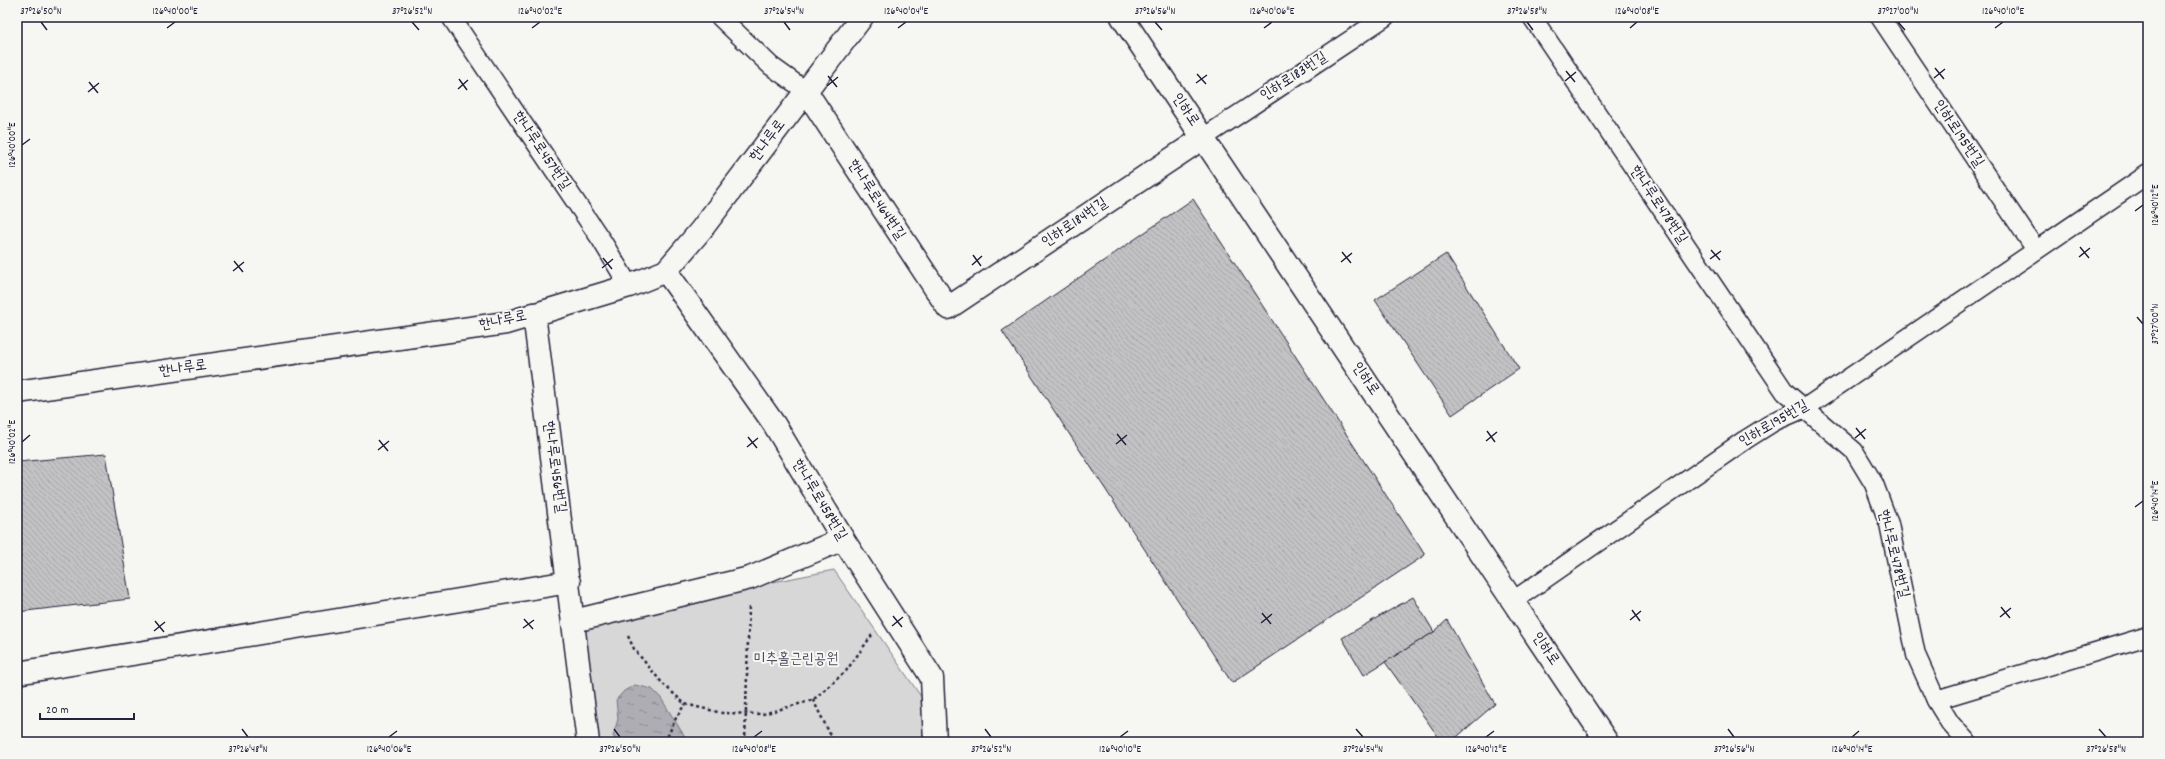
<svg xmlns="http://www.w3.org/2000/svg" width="2165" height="759" font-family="Dekko,'Poor Story',sans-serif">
<defs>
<pattern id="water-ripples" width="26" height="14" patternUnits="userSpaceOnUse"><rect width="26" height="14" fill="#adadb3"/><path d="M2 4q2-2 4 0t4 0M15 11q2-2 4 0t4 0" fill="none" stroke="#8c8c93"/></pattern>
<pattern id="building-back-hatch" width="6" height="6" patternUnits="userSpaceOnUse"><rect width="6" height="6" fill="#c2c2c4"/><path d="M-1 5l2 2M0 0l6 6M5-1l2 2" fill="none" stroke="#a6a6a9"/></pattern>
</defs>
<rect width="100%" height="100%" fill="#f6f6f2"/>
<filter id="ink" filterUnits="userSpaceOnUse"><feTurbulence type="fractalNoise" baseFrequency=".025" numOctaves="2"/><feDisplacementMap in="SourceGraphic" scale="8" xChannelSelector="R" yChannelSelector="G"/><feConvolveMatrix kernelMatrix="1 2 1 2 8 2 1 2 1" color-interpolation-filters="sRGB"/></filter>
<g filter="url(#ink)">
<!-- park -->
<polygon fill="#d7d7d7" stroke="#7c7c89" points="834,570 922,698 923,742 588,742 574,621"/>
<!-- water -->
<polygon fill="url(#water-ripples)" stroke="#757583" points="635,685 652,689 661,698 688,742 617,742 613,736 618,719 616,700 624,691"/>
<!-- building -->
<g fill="url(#building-back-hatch)" stroke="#22223b">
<polygon points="1193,199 1425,555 1232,683 1002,331"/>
<polygon points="1446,254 1519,369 1452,415 1375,300"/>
<polygon points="106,454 130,599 17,612 17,462"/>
<polygon points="1413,597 1434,632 1364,675 1342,638"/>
<polygon points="1447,620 1495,704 1451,742 1442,742 1385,662 1434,632"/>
</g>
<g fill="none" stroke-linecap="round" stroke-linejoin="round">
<defs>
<g id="service">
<polyline points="451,17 602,241 629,286"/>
<polyline points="720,17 771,66 806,91"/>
<polyline points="1532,17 1785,392 1854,451 1874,484 1889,524 1916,655 1936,700 1950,723 1967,742"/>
<polyline points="1880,17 2036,250"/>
<polyline points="1203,138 1385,17"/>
<polyline points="1513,601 1745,440 1775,421 1805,408 2148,174"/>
<polyline points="1936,700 2148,636"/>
</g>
<g id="minor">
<polyline points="806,91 948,308 1203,138"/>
<polyline points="666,271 774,424 843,539 932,678 935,742"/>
<polyline points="534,314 588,742"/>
<polyline points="574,621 750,578 843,539"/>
<polyline points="17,673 569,582"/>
</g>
<g id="secondary">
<polyline points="1122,17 1607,742"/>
<polyline points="17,392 506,323 629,286 666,271 701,230 862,17"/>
</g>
</defs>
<!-- service casing -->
<use href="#service" stroke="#22223b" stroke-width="21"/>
<!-- minor casing -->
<use href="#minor" stroke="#22223b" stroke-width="25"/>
<!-- secondary casing -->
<use href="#secondary" stroke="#22223b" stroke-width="25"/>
<!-- path -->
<g stroke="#22223b" stroke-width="2.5" stroke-dasharray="3 3" stroke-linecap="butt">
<polyline points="628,636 634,649 663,684 685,704 722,713 763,714 813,700 846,671 872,635"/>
<polyline points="813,700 834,742"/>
<polyline points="665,742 676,718 685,704"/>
<polyline points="745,742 749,606"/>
</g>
<!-- service -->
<use href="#service" stroke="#f6f6f2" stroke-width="18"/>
<!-- minor -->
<use href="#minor" stroke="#f6f6f2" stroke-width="22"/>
<!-- secondary -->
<use href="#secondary" stroke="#f6f6f2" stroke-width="22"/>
</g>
</g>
<!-- ticks -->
<path fill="none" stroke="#22223b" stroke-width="1.5" d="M41,22L47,30M412,22L419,30M784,22L790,30M1155,22L1162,30M1527,22L1533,30M1898,22L1905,30M167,28L175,22M532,28L540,22M898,28L906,22M1264,28L1272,22M1630,28L1637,22M1995,28L2003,22M1935,68L1944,79M1566,71L1575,82M1197,74L1206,84M828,76L837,87M1934,78L1945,69M459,79L467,90M1565,81L1576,72M89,82L98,93M1196,83L1207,75M827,86L838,77M458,89L468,80M88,92L99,83M22,145L30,139M2135,211L2143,205M2080,247L2089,258M1711,250L1720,260M1342,252L1351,263M973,255L981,266M2079,257L2090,248M603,258L612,269M1710,259L1721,251M234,261L243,272M1341,262L1352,253M972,265L982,256M602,268L613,259M233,271L244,262M2137,317L2143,324M1856,428L1865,439M1487,431L1495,442M1117,434L1126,445M748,437L757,448M1855,438L1866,429M379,440L388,451M1486,441L1497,432M22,442L30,435M1116,444L1127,435M747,447L758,438M378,450L389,441M2135,507L2143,501M2001,607L2010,618M1632,610L1640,621M1262,613L1271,624M893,616L902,627M2000,617L2011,608M524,619L533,629M1630,620L1641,611M155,621L164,632M1261,623L1272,614M892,626L903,617M523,628L534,620M154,631L165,622M242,729L248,737M614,729L620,737M985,729L991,737M1356,729L1363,737M1728,729L1734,737M2099,729L2106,737M389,737L397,731M754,737L762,731M1120,737L1128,731M1486,737L1494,731M1852,737L1859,731"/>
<g text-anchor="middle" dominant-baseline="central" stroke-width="4" stroke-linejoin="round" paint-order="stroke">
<!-- street labels -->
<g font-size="15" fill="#22223b" stroke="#f6f6f2">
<text transform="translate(1294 77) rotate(-33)">인하로183번길</text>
<text transform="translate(1185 110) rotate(56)">인하로</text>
<text transform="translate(1958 134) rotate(56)">인하로195번길</text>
<text transform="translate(768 141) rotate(-53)">한나루로</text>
<text transform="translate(541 151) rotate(56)">한나루로457번길</text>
<text transform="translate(876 200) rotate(57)">한나루로464번길</text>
<text transform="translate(1658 205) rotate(56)">한나루로478번길</text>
<text transform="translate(1075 223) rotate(-34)">인하로184번길</text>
<text transform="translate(503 321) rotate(-12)">한나루로</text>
<text transform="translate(183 369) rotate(-8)">한나루로</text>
<text transform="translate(1365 379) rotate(56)">인하로</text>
<text transform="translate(1774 424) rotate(-30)">인하로195번길</text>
<text transform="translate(554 467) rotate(82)">한나루로456번길</text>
<text transform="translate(819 500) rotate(59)">한나루로458번길</text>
<text transform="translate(1893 554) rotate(76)">한나루로478번길</text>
<text transform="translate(1545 649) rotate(56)">인하로</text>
</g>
<!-- park labels -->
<g font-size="15" fill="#4f4f62" stroke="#f6f6f2">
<text x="796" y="660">미추홀근린공원</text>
</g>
</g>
<!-- margin -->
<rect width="2165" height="759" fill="none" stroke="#f6f6f2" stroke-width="44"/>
<!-- scale -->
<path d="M40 713v6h94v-6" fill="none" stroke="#22223b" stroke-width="2"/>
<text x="46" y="713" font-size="12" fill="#22223b" stroke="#f6f6f2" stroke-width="3" paint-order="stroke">20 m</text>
<rect x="22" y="22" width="2121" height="715" fill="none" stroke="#22223b" stroke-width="1.5"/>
<g font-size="10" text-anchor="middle" fill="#22223b">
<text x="41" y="14">37°26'50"N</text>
<text x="175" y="14">126°40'00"E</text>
<text x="412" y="14">37°26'52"N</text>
<text x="540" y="14">126°40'02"E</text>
<text x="784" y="14">37°26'54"N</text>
<text x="906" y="14">126°40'04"E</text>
<text x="1155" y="14">37°26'56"N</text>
<text x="1272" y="14">126°40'06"E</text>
<text x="1527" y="14">37°26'58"N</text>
<text x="1637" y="14">126°40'08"E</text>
<text x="1898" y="14">37°27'00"N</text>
<text x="2003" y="14">126°40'10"E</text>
<text transform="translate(11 145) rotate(-90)" y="4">126°40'00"E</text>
<text transform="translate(2154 205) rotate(-90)" y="4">126°40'12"E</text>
<text transform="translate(2154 324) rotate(-90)" y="4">37°27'00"N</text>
<text transform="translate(11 442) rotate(-90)" y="4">126°40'02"E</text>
<text transform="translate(2154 501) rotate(-90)" y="4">126°40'14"E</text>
<text x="248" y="752">37°26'48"N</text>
<text x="389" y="752">126°40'06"E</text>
<text x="620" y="752">37°26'50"N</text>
<text x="754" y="752">126°40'08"E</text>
<text x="991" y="752">37°26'52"N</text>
<text x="1120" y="752">126°40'10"E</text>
<text x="1363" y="752">37°26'54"N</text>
<text x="1486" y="752">126°40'12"E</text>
<text x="1734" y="752">37°26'56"N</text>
<text x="1852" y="752">126°40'14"E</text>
<text x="2106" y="752">37°26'58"N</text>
</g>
</svg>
